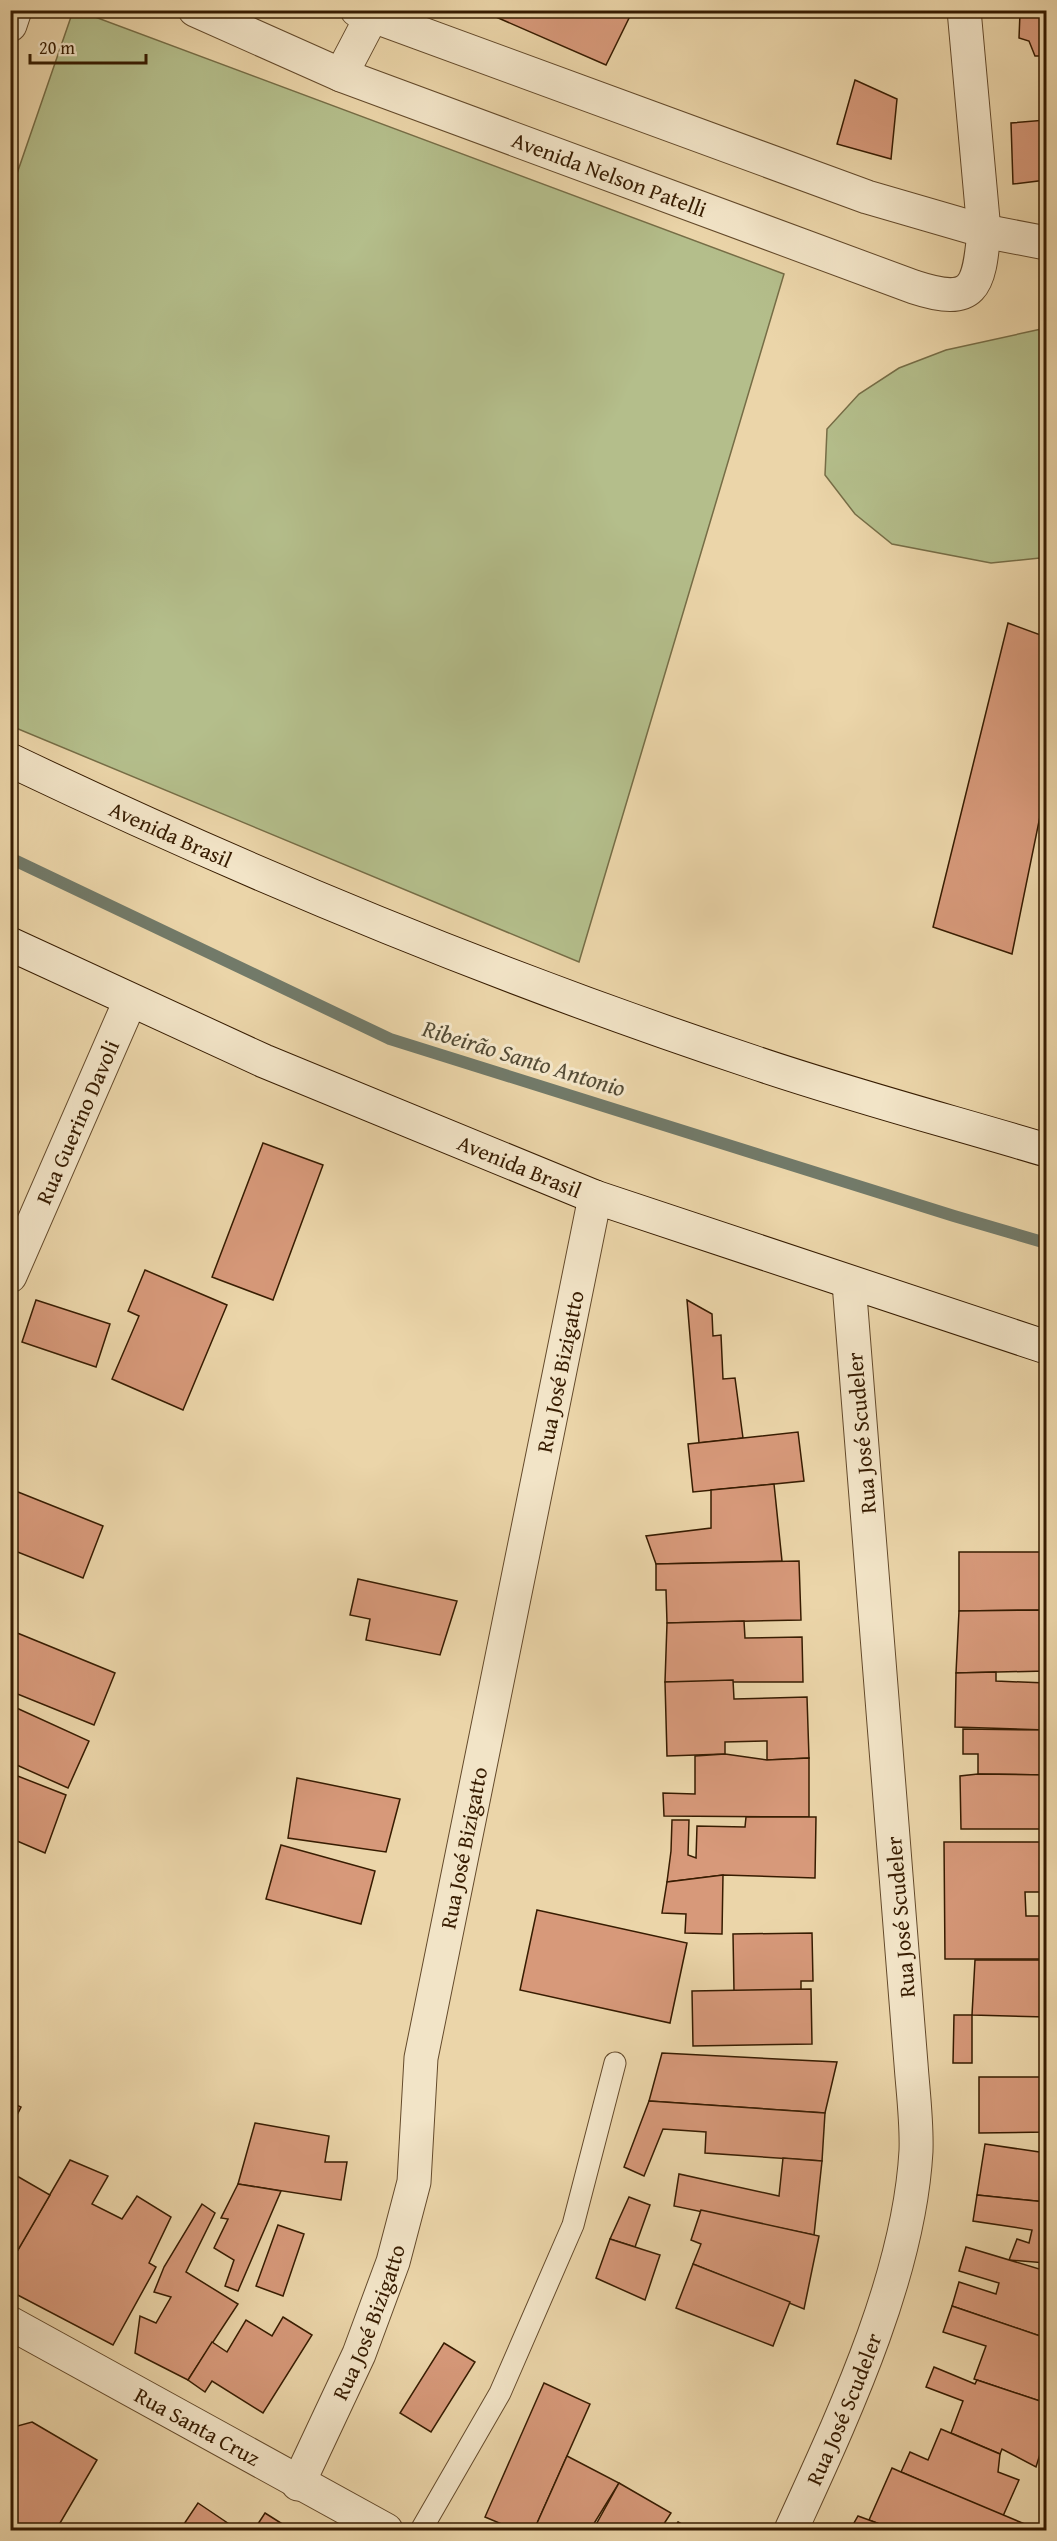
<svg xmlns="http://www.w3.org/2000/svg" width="1057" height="2541" font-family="'Gentium Book Plus',serif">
<rect width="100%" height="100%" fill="#ebd5a9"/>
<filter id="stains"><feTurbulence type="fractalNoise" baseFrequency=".00333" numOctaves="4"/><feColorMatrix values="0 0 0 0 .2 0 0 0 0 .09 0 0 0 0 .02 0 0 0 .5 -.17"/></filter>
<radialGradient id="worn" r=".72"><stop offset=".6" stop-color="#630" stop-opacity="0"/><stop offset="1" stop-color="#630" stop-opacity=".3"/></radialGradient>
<!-- green -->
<g fill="#b4be8b" stroke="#766d46" stroke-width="1.5">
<polygon points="73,11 79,11 784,274 579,962 11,726 11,191"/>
<polygon points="1046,328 1046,559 1040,558 991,563 892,544 855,514 825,475 827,429 859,394 899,368 946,350"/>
</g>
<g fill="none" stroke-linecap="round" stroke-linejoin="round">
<!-- stream -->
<polyline stroke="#727a69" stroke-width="12" points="10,858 390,1039 954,1216 1046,1243"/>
</g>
<!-- building -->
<g fill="#d7997a" stroke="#371c01" stroke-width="1.5">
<polygon points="480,10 633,10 606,65"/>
<polygon points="862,10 876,10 876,16"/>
<polygon points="1046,10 1046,56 1035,56 1029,41 1019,38 1020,13"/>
<polygon points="855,80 897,99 891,159 837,144"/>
<polygon points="1046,120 1046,180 1013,184 1011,123"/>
<polygon points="1008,623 1046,637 1046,787 1012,954 933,927"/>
<polygon points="263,1143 323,1165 273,1300 212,1277"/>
<polygon points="145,1270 227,1305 183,1410 112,1379 139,1316 128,1311"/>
<polygon points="36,1300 110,1324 96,1367 22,1342"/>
<polygon points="687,1300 712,1314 713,1336 721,1335 723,1379 735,1378 743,1438 699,1443"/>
<polygon points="798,1432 804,1481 693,1492 688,1444"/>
<polygon points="774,1484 782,1561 656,1564 646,1536 711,1528 711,1490"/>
<polygon points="13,1490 103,1526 83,1578 10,1549 10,1493"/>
<polygon points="959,1552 1046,1552 1046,1610 959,1611"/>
<polygon points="799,1561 801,1620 667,1623 666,1590 656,1590 656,1564"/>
<polygon points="358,1579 457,1601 440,1655 366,1640 370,1619 350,1615"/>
<polygon points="1046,1610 1046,1671 956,1673 959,1611"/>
<polygon points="744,1621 745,1638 802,1637 803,1682 665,1682 667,1623"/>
<polygon points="10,1630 115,1673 94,1725 10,1691"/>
<polygon points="996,1672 996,1681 1046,1683 1046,1730 955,1727 956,1673"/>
<polygon points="733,1680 734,1699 807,1697 809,1758 767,1760 767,1741 725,1742 725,1754 667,1756 665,1682"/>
<polygon points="10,1705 89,1741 68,1788 10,1762"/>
<polygon points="963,1729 1046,1730 1046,1775 978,1774 978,1754 963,1754"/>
<polygon points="725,1754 767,1760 809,1758 809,1817 664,1816 663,1793 695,1794 695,1756"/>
<polygon points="10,1773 66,1795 45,1853 10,1838"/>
<polygon points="978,1774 1046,1775 1046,1829 961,1829 960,1776"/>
<polygon points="297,1778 400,1799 386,1852 288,1838"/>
<polygon points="746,1817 816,1817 815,1878 723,1875 667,1882 671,1851 672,1820 689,1820 688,1855 696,1858 697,1826 745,1827"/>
<polygon points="944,1842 1046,1842 1046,1892 1025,1892 1026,1916 1046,1916 1046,1959 945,1959"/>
<polygon points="281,1845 375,1871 361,1924 266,1899"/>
<polygon points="723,1875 722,1934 685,1933 686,1914 662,1913 667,1882"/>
<polygon points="537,1910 687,1943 670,2023 520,1990"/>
<polygon points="812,1933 813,1981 801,1981 801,1990 734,1991 733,1934"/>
<polygon points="975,1960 1046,1960 1046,2017 972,2015"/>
<polygon points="811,1989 812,2044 693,2046 692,1991"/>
<polygon points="954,2015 972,2015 972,2063 953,2063"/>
<polygon points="662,2053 837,2062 825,2113 649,2101"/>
<polygon points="979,2077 1046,2077 1046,2132 979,2133"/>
<polygon points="649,2101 825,2113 822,2161 705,2153 706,2132 663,2129 644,2176 624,2167"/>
<polygon points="10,2102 21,2107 10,2129"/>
<polygon points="255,2123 329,2136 325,2162 347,2162 341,2200 238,2184"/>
<polygon points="985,2144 1046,2153 1046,2202 977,2195"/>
<polygon points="783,2158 822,2161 814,2235 674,2206 679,2174 779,2196"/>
<polygon points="70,2160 108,2176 92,2204 122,2219 137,2196 171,2217 149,2263 156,2267 113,2345 10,2291 10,2263"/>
<polygon points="10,2172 50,2195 18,2250 10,2247"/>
<polygon points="238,2184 281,2191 238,2291 225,2286 234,2260 214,2248 228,2219 221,2218"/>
<polygon points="977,2195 1046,2202 1046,2263 1009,2260 1017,2239 1029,2243 1032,2230 973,2221"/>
<polygon points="629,2197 650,2205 635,2247 610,2239"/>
<polygon points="202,2204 215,2213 186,2272 238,2304 188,2380 135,2353 140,2316 156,2323 171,2297 154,2292 164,2267"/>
<polygon points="701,2210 819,2236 804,2309 693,2264 701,2244 691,2240"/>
<polygon points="278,2225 304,2234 283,2296 256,2286"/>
<polygon points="610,2239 660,2255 645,2300 596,2278"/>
<polygon points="966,2247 1046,2271 1046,2338 952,2306 959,2282 996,2294 999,2283 959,2271"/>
<polygon points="693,2264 790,2302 773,2346 676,2308"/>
<polygon points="952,2306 1046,2338 1046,2403 974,2379 986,2346 943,2332"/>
<polygon points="283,2317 312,2335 263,2413 212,2381 205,2392 188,2380 212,2342 227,2352 246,2320 272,2336"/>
<polygon points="444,2343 475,2362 431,2432 400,2413"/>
<polygon points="934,2367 975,2384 977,2380 1046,2403 1046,2435 1036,2467 1002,2449 1000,2454 951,2433 963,2401 926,2387"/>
<polygon points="544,2383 590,2404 534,2530 516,2530 485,2517"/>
<polygon points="32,2422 97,2460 56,2530 10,2530 10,2525 17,2514 10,2502 10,2428"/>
<polygon points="941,2429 1000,2454 998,2472 1019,2480 1003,2516 901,2472 910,2452 928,2460"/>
<polygon points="567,2456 619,2483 590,2530 534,2530"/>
<polygon points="892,2468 901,2472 1039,2530 895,2530 869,2520"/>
<polygon points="619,2483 671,2513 660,2530 593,2530"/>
<polygon points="198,2503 238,2530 180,2530"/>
<polygon points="265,2513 292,2530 254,2530"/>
<polygon points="858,2516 869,2520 895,2530 850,2530"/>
<polygon points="678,2522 692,2530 673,2530"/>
</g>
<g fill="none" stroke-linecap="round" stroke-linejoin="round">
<defs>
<polyline id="service" points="421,2530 500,2393 573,2225 615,2063"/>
<g id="minor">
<path id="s1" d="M195,10L341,75L914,287C975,307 979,287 984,231L964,10"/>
<polyline points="357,10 867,197 984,231 1046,243"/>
<polyline points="10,25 15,10"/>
<polyline points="341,75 375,10"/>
<path id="s2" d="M10,1276L130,1001"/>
<path id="s3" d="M298,2484L359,2354L393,2262L414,2182L421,2058L595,1197"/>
<path id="s4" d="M791,2530C843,2416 909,2277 916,2151C917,2122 913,2092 911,2064L849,1283"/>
</g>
<g id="tertiary">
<path id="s5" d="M10,2323L386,2530"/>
</g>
<g id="secondary">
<path id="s6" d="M10,760C251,875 500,978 753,1062C850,1095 949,1121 1046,1150"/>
<path id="s7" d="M10,944L264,1061L595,1197L1046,1347"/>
</g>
</defs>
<!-- service casing -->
<use href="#service" stroke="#644a2b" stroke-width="23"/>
<!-- minor casing -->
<use href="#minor" stroke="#644a2b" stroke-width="35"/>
<!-- tertiary casing -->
<use href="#tertiary" stroke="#644a2b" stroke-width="35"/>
<!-- secondary casing -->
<use href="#secondary" stroke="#371c01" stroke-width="35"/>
<!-- service -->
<use href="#service" stroke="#f2e4c7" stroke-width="21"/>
<!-- minor -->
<use href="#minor" stroke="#f2e4c7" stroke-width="33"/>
<!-- tertiary -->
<use href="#tertiary" stroke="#f2e4c7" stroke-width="33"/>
<!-- secondary -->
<use href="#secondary" stroke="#f2e4c7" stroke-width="33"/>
</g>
<g text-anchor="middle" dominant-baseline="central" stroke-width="6" stroke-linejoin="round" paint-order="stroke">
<!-- street labels -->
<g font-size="22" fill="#371c01" stroke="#f2e4c7">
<text stroke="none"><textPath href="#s1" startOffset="446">Avenida Nelson Patelli</textPath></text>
<text stroke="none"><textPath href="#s6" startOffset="177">Avenida Brasil</textPath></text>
<text stroke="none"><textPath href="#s2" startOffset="168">Rua Guerino Davoli</textPath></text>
<text stroke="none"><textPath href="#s7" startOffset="556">Avenida Brasil</textPath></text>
<text stroke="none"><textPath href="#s3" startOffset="1149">Rua José Bizigatto</textPath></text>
<text transform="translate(861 1433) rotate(-95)">Rua José Scudeler</text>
<text stroke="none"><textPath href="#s3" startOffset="663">Rua José Bizigatto</textPath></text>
<text transform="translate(900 1917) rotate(-95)">Rua José Scudeler</text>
<text stroke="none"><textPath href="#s3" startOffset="177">Rua José Bizigatto</textPath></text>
<text stroke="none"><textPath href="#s4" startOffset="132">Rua José Scudeler</textPath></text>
<text stroke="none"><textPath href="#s5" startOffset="214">Rua Santa Cruz</textPath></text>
</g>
<!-- water labels -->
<g font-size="24" font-style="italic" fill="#544b35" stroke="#f2e4c7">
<text transform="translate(524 1058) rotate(17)">Ribeirão Santo Antonio</text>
</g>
</g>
<!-- margin -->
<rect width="1057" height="2541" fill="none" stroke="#ebd5a9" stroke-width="36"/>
<rect x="12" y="12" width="1033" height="2517" fill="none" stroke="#371c01" stroke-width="3"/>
<rect x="18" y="18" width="1021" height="2505" fill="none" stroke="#371c01" stroke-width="1.5"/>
<!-- scale -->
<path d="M30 54v9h116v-9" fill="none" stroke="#371c01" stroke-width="3"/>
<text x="39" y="54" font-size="18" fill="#371c01" stroke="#f2e4c7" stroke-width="4.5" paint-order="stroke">20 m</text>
<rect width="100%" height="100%" filter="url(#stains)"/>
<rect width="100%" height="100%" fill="url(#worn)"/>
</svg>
